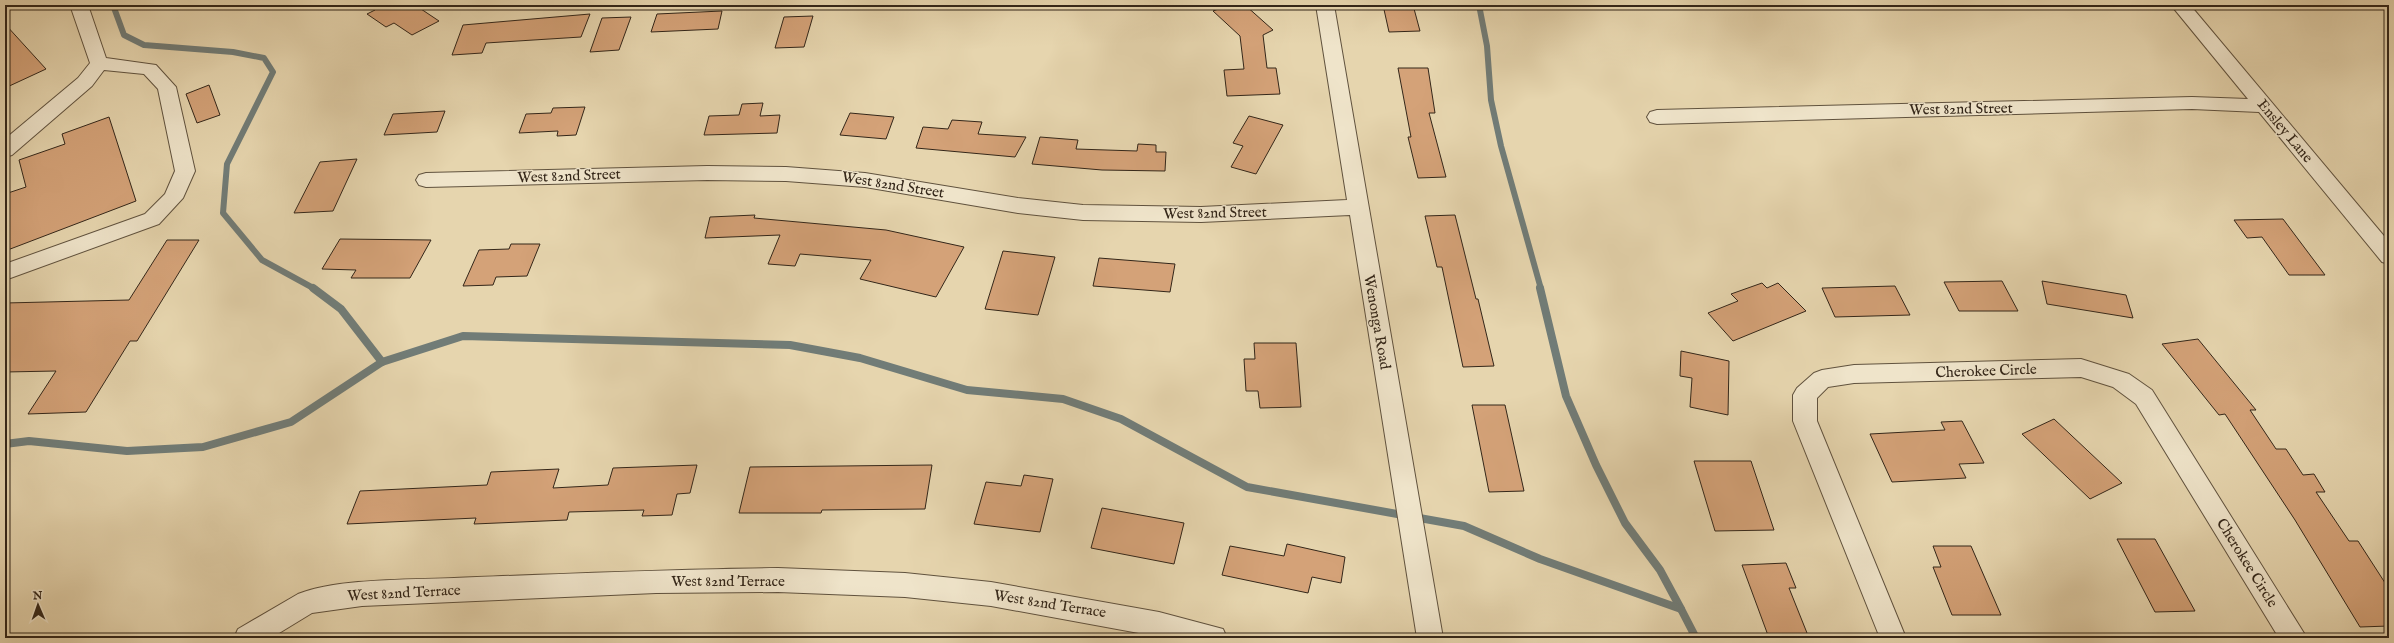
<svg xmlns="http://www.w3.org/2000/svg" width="2394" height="643" font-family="'IM FELL English',serif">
<rect width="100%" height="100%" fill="#e6d5ae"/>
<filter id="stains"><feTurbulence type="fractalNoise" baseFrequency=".005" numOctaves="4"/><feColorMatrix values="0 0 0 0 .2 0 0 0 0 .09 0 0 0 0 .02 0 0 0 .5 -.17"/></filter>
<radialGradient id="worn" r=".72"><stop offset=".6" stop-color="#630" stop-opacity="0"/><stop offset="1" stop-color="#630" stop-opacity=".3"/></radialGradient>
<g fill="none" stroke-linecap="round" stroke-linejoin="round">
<!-- stream-far1 -->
<g stroke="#717c77" stroke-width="6">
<polyline points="113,5 124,35 144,45 233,52 264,58 273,72 227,164 223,213 262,260 315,289"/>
<polyline points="1479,5 1487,46 1491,100 1501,146 1541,289"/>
</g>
<!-- stream -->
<g stroke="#717c77" stroke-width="8">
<polyline points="313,288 341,309 382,362"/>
<polyline points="1540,288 1566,396 1596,465 1625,523 1660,570 1681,609"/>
<polyline points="5,444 29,441 127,451 203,447 291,422 382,362 463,336 790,345 860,358 967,390 1063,399 1121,419 1247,487 1464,526 1540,559 1681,609 1696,638"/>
</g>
</g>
<!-- building -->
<g fill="#d4a278" stroke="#332619">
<polygon points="368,5 428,5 421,9 439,21 412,35 394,23 386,27 367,14 375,10"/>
<polygon points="1229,5 1245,5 1273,30 1263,35 1267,68 1276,68 1280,94 1227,96 1224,70 1244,69 1240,36 1213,11"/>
<polygon points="1383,5 1413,5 1420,31 1389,32"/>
<polygon points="722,11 718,29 651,32 657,14"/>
<polygon points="590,14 581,37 486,43 482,53 452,55 463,25"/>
<polygon points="813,16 804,47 775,48 784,17"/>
<polygon points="631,17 619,50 590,52 602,18"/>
<polygon points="5,24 46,69 5,88"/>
<polygon points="1398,68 1428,68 1435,113 1429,113 1446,177 1418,178 1408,137 1411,137"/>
<polygon points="209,85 220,115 197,123 186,94"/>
<polygon points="763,103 760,116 780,115 777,133 704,135 709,116 739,115 742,104"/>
<polygon points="585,107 576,135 557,136 558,131 519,133 526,114 551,113 553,108"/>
<polygon points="445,111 437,132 384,135 393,114"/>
<polygon points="850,113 894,117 886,139 840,135"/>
<polygon points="1249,116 1283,125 1256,174 1231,167 1243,146 1233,143"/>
<polygon points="109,117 136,201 5,251 5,194 26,187 19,160 65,144 62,134"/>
<polygon points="952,120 982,122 978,134 1026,137 1015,157 916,148 923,127 948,129"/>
<polygon points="1040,137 1078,140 1076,149 1137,151 1138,144 1156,145 1156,152 1166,152 1165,171 1102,170 1032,164"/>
<polygon points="357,159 333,211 294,213 320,162"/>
<polygon points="755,215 754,218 886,230 964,247 936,297 860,279 871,260 800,254 795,266 768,264 780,235 705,238 710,217"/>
<polygon points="1455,215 1476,299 1478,299 1494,366 1463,367 1442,267 1437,267 1425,216"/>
<polygon points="2283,219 2325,275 2289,275 2262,237 2247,238 2234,220"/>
<polygon points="340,239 431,240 410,278 351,278 356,270 322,269"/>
<polygon points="167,240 199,240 137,341 130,341 86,412 28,414 56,371 5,372 5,303 129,300"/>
<polygon points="511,244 540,244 527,276 496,277 493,285 463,286 479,250 509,249"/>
<polygon points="1003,251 1055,257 1038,315 985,309"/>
<polygon points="1099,258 1175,264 1170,292 1093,286"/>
<polygon points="2002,281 2018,311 1959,311 1944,282"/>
<polygon points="2042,281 2126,295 2133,318 2047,304"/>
<polygon points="1762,283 1767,288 1778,283 1806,311 1733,341 1708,313 1738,301 1731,294"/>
<polygon points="1895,286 1910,315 1835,317 1822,288"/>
<polygon points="2198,339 2256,410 2250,410 2276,449 2286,449 2303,475 2314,474 2325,492 2316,492 2349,541 2358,541 2389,589 2389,626 2360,627 2295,520 2225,414 2219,415 2162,344"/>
<polygon points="1254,343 1296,343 1301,407 1260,408 1258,391 1246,391 1244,359 1255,359"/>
<polygon points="1681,351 1729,361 1728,415 1690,407 1692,378 1680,376"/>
<polygon points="1472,405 1505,405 1524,491 1489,492"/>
<polygon points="2054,419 2122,483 2090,499 2022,434"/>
<polygon points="1962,421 1984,463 1959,464 1966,478 1892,482 1870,434 1945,430 1941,422"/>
<polygon points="1694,461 1751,461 1774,530 1715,531"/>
<polygon points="697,465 690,493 677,494 672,515 642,516 644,510 569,512 567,520 474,524 476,518 347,524 360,491 487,485 491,472 559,469 553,488 608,485 613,468"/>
<polygon points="932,465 925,509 822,510 821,513 739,513 750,467"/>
<polygon points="1024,475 1053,479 1040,532 974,524 986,482 1021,486"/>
<polygon points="1102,508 1184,523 1174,564 1091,548"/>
<polygon points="2117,539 2155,539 2195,611 2155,612"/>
<polygon points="1287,544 1345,557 1341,583 1312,577 1308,593 1222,575 1230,546 1284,556"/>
<polygon points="1933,546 1971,546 2001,615 1952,615 1933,567 1941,567"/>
<polygon points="1786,563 1796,588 1789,588 1809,638 1769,638 1742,565"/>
</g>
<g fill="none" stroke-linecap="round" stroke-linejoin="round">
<defs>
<g id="minor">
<polygon points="70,5 88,5 106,58 156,65 176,87 195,171 183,198 159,224 5,280 5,264 145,214 165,194 175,171 158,89 144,74 104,70 92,86 12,155 5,157 5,139 78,78 90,63"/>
<polygon points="1316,5 1334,5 1443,638 1417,638 1350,215 1201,222 1083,220 1018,213 865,187 786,181 707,180 426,187 419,185 416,180 419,175 426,173 707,166 786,167 865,173 1018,198 1083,205 1201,207 1347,200"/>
<polygon points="2171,5 2190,5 2389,242 2389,264 2382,262 2259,112 2192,109 1657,124 1650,122 1647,117 1650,112 1657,110 2192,97 2248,99"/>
<polygon points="2081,359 2129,374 2152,390 2307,638 2279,638 2136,404 2113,387 2081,377 1854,383 1828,387 1817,398 1817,421 1906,638 1880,638 1793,421 1793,395 1797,388 1814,373 1822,370 1854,365"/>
<path d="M778,568L905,573L991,582L1159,612L1223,629L1227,638H1166L991,606L905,597L778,592L656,593L362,606L312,613L271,638H234L238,629L298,594C339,578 409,580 454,578C562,574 670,569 778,568Z"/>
</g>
</defs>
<!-- minor casing -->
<use href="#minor" stroke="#60523e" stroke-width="2"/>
<!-- minor -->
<use href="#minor" fill="#efe4ca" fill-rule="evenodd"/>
</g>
<g text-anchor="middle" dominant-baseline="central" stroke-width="3" stroke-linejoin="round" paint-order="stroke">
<!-- street labels -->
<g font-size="15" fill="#332619" stroke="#efe4ca">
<text transform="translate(1961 109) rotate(-1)">West 82nd Street</text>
<text transform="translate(2285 131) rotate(50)">Ensley Lane</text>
<text transform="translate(569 176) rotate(-2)">West 82nd Street</text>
<text transform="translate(893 185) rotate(9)">West 82nd Street</text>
<text transform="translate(1215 213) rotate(-1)">West 82nd Street</text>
<text transform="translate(1377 322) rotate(80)">Wenonga Road</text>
<text transform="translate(1986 371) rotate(-2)">Cherokee Circle</text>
<text transform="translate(2247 563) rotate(58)">Cherokee Circle</text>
<text x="728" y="581">West 82nd Terrace</text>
<text transform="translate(404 593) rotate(-3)">West 82nd Terrace</text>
<text transform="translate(1050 604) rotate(9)">West 82nd Terrace</text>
</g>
</g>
<!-- margin -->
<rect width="2394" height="643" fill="none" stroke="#e6d5ae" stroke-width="20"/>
<rect x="6" y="6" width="2382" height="631" fill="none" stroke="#332619" stroke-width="2"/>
<rect x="10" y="10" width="2374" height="623" fill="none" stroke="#332619"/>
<!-- north arrow -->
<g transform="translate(38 605) rotate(358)" stroke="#efe4ca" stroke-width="3" paint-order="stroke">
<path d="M0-3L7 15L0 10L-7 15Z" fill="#332619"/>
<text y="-6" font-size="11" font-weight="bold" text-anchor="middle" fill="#332619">N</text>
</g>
<rect width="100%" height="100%" filter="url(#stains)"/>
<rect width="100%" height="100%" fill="url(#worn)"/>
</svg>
